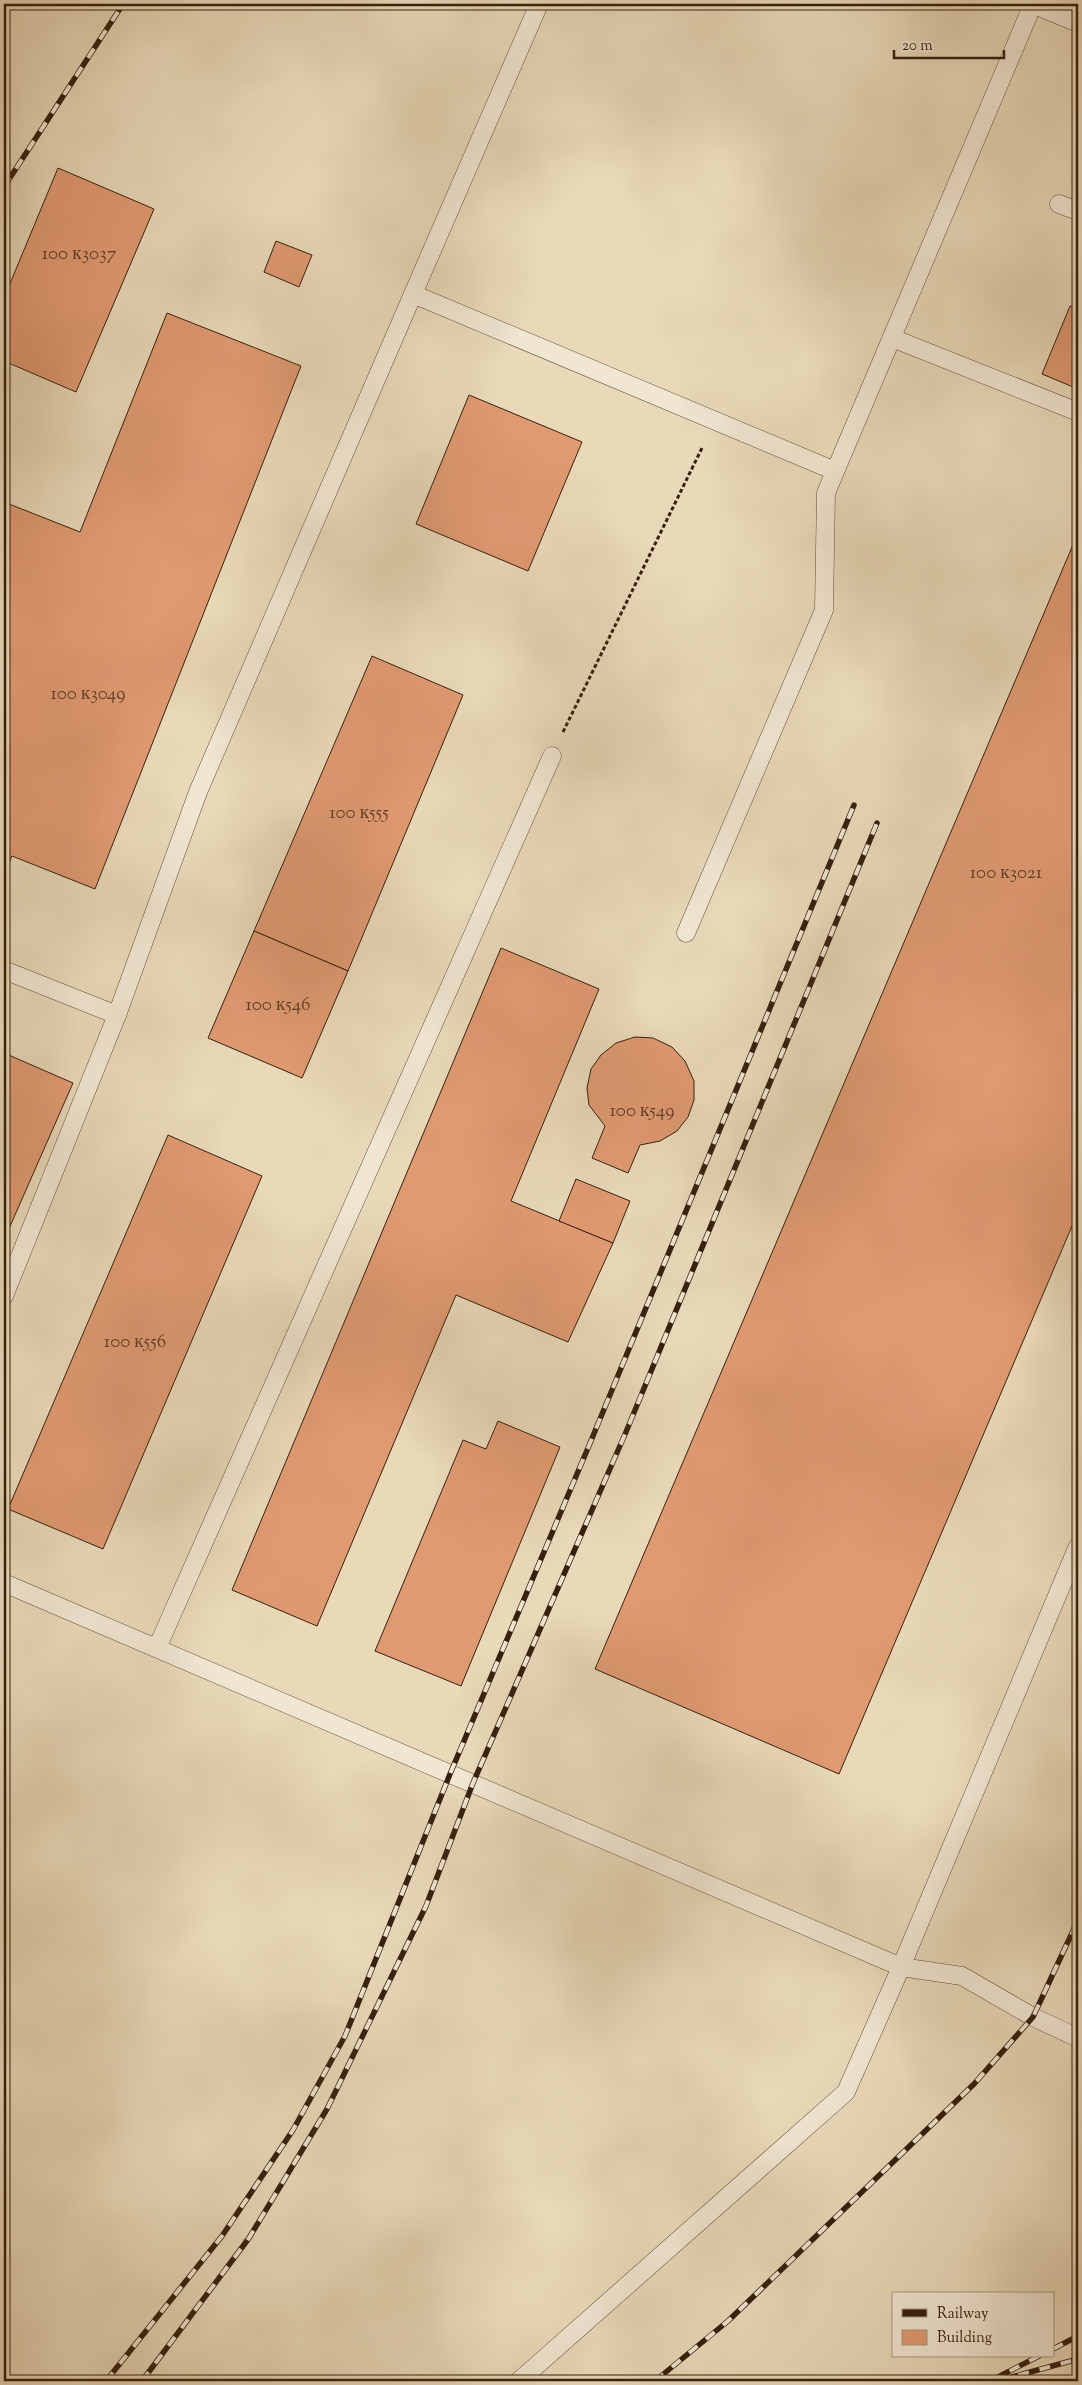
<svg xmlns="http://www.w3.org/2000/svg" width="1082" height="2385" font-family="'Sorts Mill Goudy',serif">
<rect width="100%" height="100%" fill="#e9d9b9"/>
<filter id="stains"><feTurbulence type="fractalNoise" baseFrequency=".004" numOctaves="4"/><feColorMatrix values="0 0 0 0 .2 0 0 0 0 .09 0 0 0 0 .02 0 0 0 .5 -.17"/></filter>
<radialGradient id="worn" r=".72"><stop offset=".6" stop-color="#630" stop-opacity="0"/><stop offset="1" stop-color="#630" stop-opacity=".3"/></radialGradient>
<!-- building -->
<g fill="#e09a72" stroke="#36200e">
<polygon points="58,168 154,209 76,392 4,361 4,298"/>
<polygon points="276,241 312,255 299,287 264,272"/>
<polygon points="1070,306 1078,309 1078,389 1042,374"/>
<polygon points="167,313 301,366 95,889 12,856 4,875 4,502 80,532"/>
<polygon points="469,395 582,442 528,571 416,524"/>
<polygon points="1078,533 1078,1212 839,1774 595,1669"/>
<polygon points="372,656 463,695 348,971 254,931"/>
<polygon points="254,931 348,971 302,1078 208,1038"/>
<polygon points="501,948 599,989 511,1201 613,1243 568,1342 456,1295 317,1626 232,1590"/>
<polygon points="635,1037 653,1038 672,1047 685,1061 694,1081 694,1100 688,1117 677,1131 660,1141 640,1145 628,1173 592,1158 605,1126 589,1105 587,1088 591,1069 601,1055 616,1043"/>
<polygon points="4,1053 73,1083 4,1240"/>
<polygon points="168,1135 262,1176 103,1549 8,1509"/>
<polygon points="576,1179 630,1201 613,1243 559,1221"/>
<polygon points="498,1421 560,1447 461,1686 375,1651 463,1440 486,1449"/>
</g>
<g fill="none" stroke-linecap="round" stroke-linejoin="round">
<defs>
<g id="lane">
<polyline points="539,4 413,294 835,471"/>
<polyline points="1032,4 1078,23"/>
<polyline points="1059,204 1078,211"/>
<polyline points="892,338 1078,412"/>
<polyline points="686,933 824,610 826,493 1033,4"/>
<polyline points="4,970 117,1015 4,1296"/>
<polyline points="117,1015 198,792 413,294"/>
<polyline points="4,1583 901,1967 962,1976 1033,2017 1078,2038"/>
<polyline points="157,1648 552,756"/>
<polyline points="519,2381 846,2092 901,1967 1078,1546"/>
</g>
</defs>
<!-- lane casing -->
<use href="#lane" stroke="#634e39" stroke-width="19"/>
<!-- path -->
<polyline stroke="#36200e" stroke-width="3" stroke-dasharray="4 2.5" stroke-linecap="butt" points="563,732 703,446"/>
<!-- lane -->
<use href="#lane" stroke="#f1e6d2" stroke-width="18"/>
<defs>
<g id="rail">
<polyline points="4,187 123,4"/>
<polyline points="1053,2349 1078,2336"/>
<polyline points="106,2381 222,2236 293,2130 345,2036 450,1774 588,1448 854,805"/>
<polyline points="142,2381 249,2238 327,2109 426,1906 473,1783 626,1432 877,823"/>
<polyline points="655,2381 728,2321 974,2084 1033,2017 1078,1920"/>
<polyline points="990,2381 1039,2356"/>
<polyline points="997,2381 1078,2359"/>
</g>
</defs>
<!-- rail casing -->
<use href="#rail" stroke="#36200e" stroke-width="5.5"/>
<!-- rail -->
<use href="#rail" stroke="#f1e6d2" stroke-width="4" stroke-dasharray="11" stroke-linecap="butt"/>
</g>
<g text-anchor="middle" dominant-baseline="central" stroke-width="5" stroke-linejoin="round" paint-order="stroke">
<!-- number labels -->
<g font-size="19" fill="#603e27">
<text x="79" y="254">100 к3037</text>
<text x="88" y="694">100 к3049</text>
<text x="359" y="813">100 к555</text>
<text x="1006" y="873">100 к3021</text>
<text x="278" y="1005">100 к546</text>
<text x="642" y="1111">100 к549</text>
<text x="135" y="1342">100 к556</text>
</g>
</g>
<!-- margin -->
<rect width="1082" height="2385" fill="none" stroke="#e9d9b9" stroke-width="20"/>
<rect x="5" y="5" width="1072" height="2375" fill="none" stroke="#36200e" stroke-width="2.5"/>
<rect x="10" y="10" width="1062" height="2365" fill="none" stroke="#36200e"/>
<!-- legend -->
<rect x="892" y="2292" width="162" height="65" fill="#f1e6d2" stroke="#a69784"/>
<rect x="902" y="2309" width="25" height="8" fill="#36200e" stroke="#a69784"/>
<text x="937" y="2318" font-size="15" fill="#36200e">Railway</text>
<rect x="902" y="2330" width="25" height="15" fill="#e09a72" stroke="#a69784"/>
<text x="937" y="2342" font-size="15" fill="#36200e">Building</text>
<!-- scale -->
<path d="M894 50v8h110v-8" fill="none" stroke="#36200e" stroke-width="2.5"/>
<text x="902" y="50" font-size="15" fill="#36200e" stroke="#f1e6d2" stroke-width="4" paint-order="stroke">20 m</text>
<rect width="100%" height="100%" filter="url(#stains)"/>
<rect width="100%" height="100%" fill="url(#worn)"/>
</svg>
